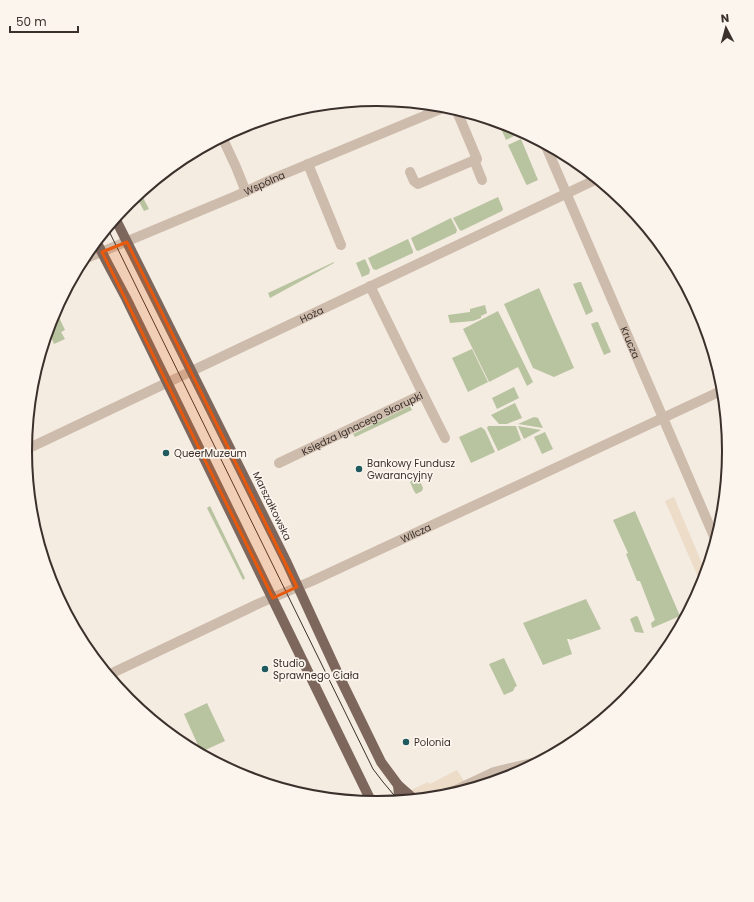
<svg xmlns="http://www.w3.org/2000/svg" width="754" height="902" font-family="Poppins,sans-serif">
<rect width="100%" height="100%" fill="#f4ebe1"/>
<!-- green -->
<g fill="#b8c4a0">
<polygon points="498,122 516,128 518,134 506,140"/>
<polygon points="521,139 538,180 527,185 526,184 508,145"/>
<polygon points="140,192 149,209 144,211 136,196"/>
<polygon points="498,197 503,209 502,211 461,231 459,229 453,218"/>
<polygon points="451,218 457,230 456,233 418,251 416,250 411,238"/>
<polygon points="408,239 413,251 413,253 376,270 373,269 368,258"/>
<polygon points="365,259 370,270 369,274 362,277 356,263"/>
<polygon points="334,262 334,263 270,298 268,293"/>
<polygon points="579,282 581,282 593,311 592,312 586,315 573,284"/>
<polygon points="539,288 574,368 554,377 533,368 504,304"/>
<polygon points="485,305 487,313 481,316 481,318 473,321 450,323 448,315 470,312 470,309"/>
<polygon points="56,311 65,330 61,332 65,339 54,344 48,330"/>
<polygon points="498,311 533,382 527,386 518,367 489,382 463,329"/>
<polygon points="596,322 598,322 611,352 604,355 591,324"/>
<polygon points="472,349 488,382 468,392 452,358"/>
<polygon points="514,387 519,398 497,409 492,398"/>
<polygon points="515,403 522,418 507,424 499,424 491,415"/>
<polygon points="410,406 412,410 355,437 353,434"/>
<polygon points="534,417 538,418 543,428 518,424"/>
<polygon points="488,426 516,426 521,440 498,451 487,428"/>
<polygon points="518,426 541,430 524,439"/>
<polygon points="481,427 485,430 495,452 471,463 459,437"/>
<polygon points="545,432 553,449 542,454 534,437"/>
<polygon points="415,478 419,479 423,488 422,491 416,494 414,491 410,482"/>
<polygon points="210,506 245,578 243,580 207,508"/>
<polygon points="635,511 680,616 652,628 651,623 655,620 640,581 637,581 626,554 628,553 613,520"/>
<polygon points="586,599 601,629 570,640 570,639 567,639 572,654 543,665 523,623"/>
<polygon points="636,616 638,617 644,633 635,632 630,619"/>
<polygon points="504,658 517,686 515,687 513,691 504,695 489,664"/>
<polygon points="207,703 225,741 201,752 184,714"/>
</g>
<!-- plaza -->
<g fill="#ecdcc8">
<polygon points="674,497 706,573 702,586 665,501"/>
<polygon points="457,770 469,789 445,796 387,802 428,782 430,784"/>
</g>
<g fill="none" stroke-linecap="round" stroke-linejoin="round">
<!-- minor -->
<g stroke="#cdbbac" stroke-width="10">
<polyline points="222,137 236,167 246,192"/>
<path id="s1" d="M545,144L716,541"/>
<polyline points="474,160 482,180"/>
<polyline points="308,164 341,245"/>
<polyline points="410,172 414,181 418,184 477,159 456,109"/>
<path id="s2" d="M82,260L238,195L277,177L448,106"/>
<polyline points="423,394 445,438"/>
<path id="s3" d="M25,450L597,179"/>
<path id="s4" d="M279,463L423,394L370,286"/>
<path id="s5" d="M108,675L260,603L312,581L723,390"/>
<polyline points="441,797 494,772 541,761"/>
</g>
<!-- major -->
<g stroke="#7d675c" stroke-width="10">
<polyline points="115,218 287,563 340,678 381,762 398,785 414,799"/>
<polyline points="96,241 110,268 126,298 372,803"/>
<polyline points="397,801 399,795 398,785"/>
</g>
<!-- tram -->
<polyline stroke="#3b302b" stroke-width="1" points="107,227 373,769 383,782 399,801"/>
</g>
<!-- marked area -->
<path fill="#e8590c" fill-opacity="0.2" stroke="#e8590c" stroke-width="3" stroke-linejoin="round" d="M127,242L297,587L273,598L102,252Z"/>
<!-- markers -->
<g fill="#1f5a5e" stroke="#fbf5ee" stroke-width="1.5">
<circle cx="166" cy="453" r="4"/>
<circle cx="359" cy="469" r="4"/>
<circle cx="265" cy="669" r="4"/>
<circle cx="406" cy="742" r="4"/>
</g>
<g text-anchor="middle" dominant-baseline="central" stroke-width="3.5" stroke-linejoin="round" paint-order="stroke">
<!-- street labels -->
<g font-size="10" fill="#3b302b" stroke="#fbf5ee">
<text stroke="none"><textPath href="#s2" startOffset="198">Wspólna</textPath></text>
<text stroke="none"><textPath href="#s3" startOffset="317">Hoża</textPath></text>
<text stroke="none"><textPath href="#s1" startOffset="216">Krucza</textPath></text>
<text stroke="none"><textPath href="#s4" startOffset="92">Księdza Ignacego Skorupki</textPath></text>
<text transform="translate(272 506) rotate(64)">Marszałkowska</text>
<text stroke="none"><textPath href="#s5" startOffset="339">Wilcza</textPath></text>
</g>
<!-- poi labels -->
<g font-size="10" fill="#3b302b" stroke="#fbf5ee" text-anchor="start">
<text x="174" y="453">QueerMuzeum</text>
<text x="367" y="463">Bankowy Fundusz<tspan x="367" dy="12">Gwarancyjny</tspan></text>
<text x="273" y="663">Studio<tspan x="273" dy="12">Sprawnego Ciała</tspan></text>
<text x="414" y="742">Polonia</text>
</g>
</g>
<!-- crop -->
<path d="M0 0H754V902H0ZM32 451a345 345 0 1 1 690 0a345 345 0 1 1-690 0Z" fill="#fbf5ee" fill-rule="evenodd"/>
<path fill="none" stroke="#3b302b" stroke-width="2" d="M32 451a345 345 0 1 1 690 0a345 345 0 1 1-690 0Z"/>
<!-- north arrow -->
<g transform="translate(726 28) rotate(354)" stroke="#fbf5ee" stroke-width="3" paint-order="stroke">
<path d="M0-3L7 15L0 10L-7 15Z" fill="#3b302b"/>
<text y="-6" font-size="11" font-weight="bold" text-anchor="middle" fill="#3b302b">N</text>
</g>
<!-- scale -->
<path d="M10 26v6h68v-6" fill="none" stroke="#3b302b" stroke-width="2"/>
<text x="16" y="26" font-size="12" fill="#3b302b" stroke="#fbf5ee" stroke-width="3" paint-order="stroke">50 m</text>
</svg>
